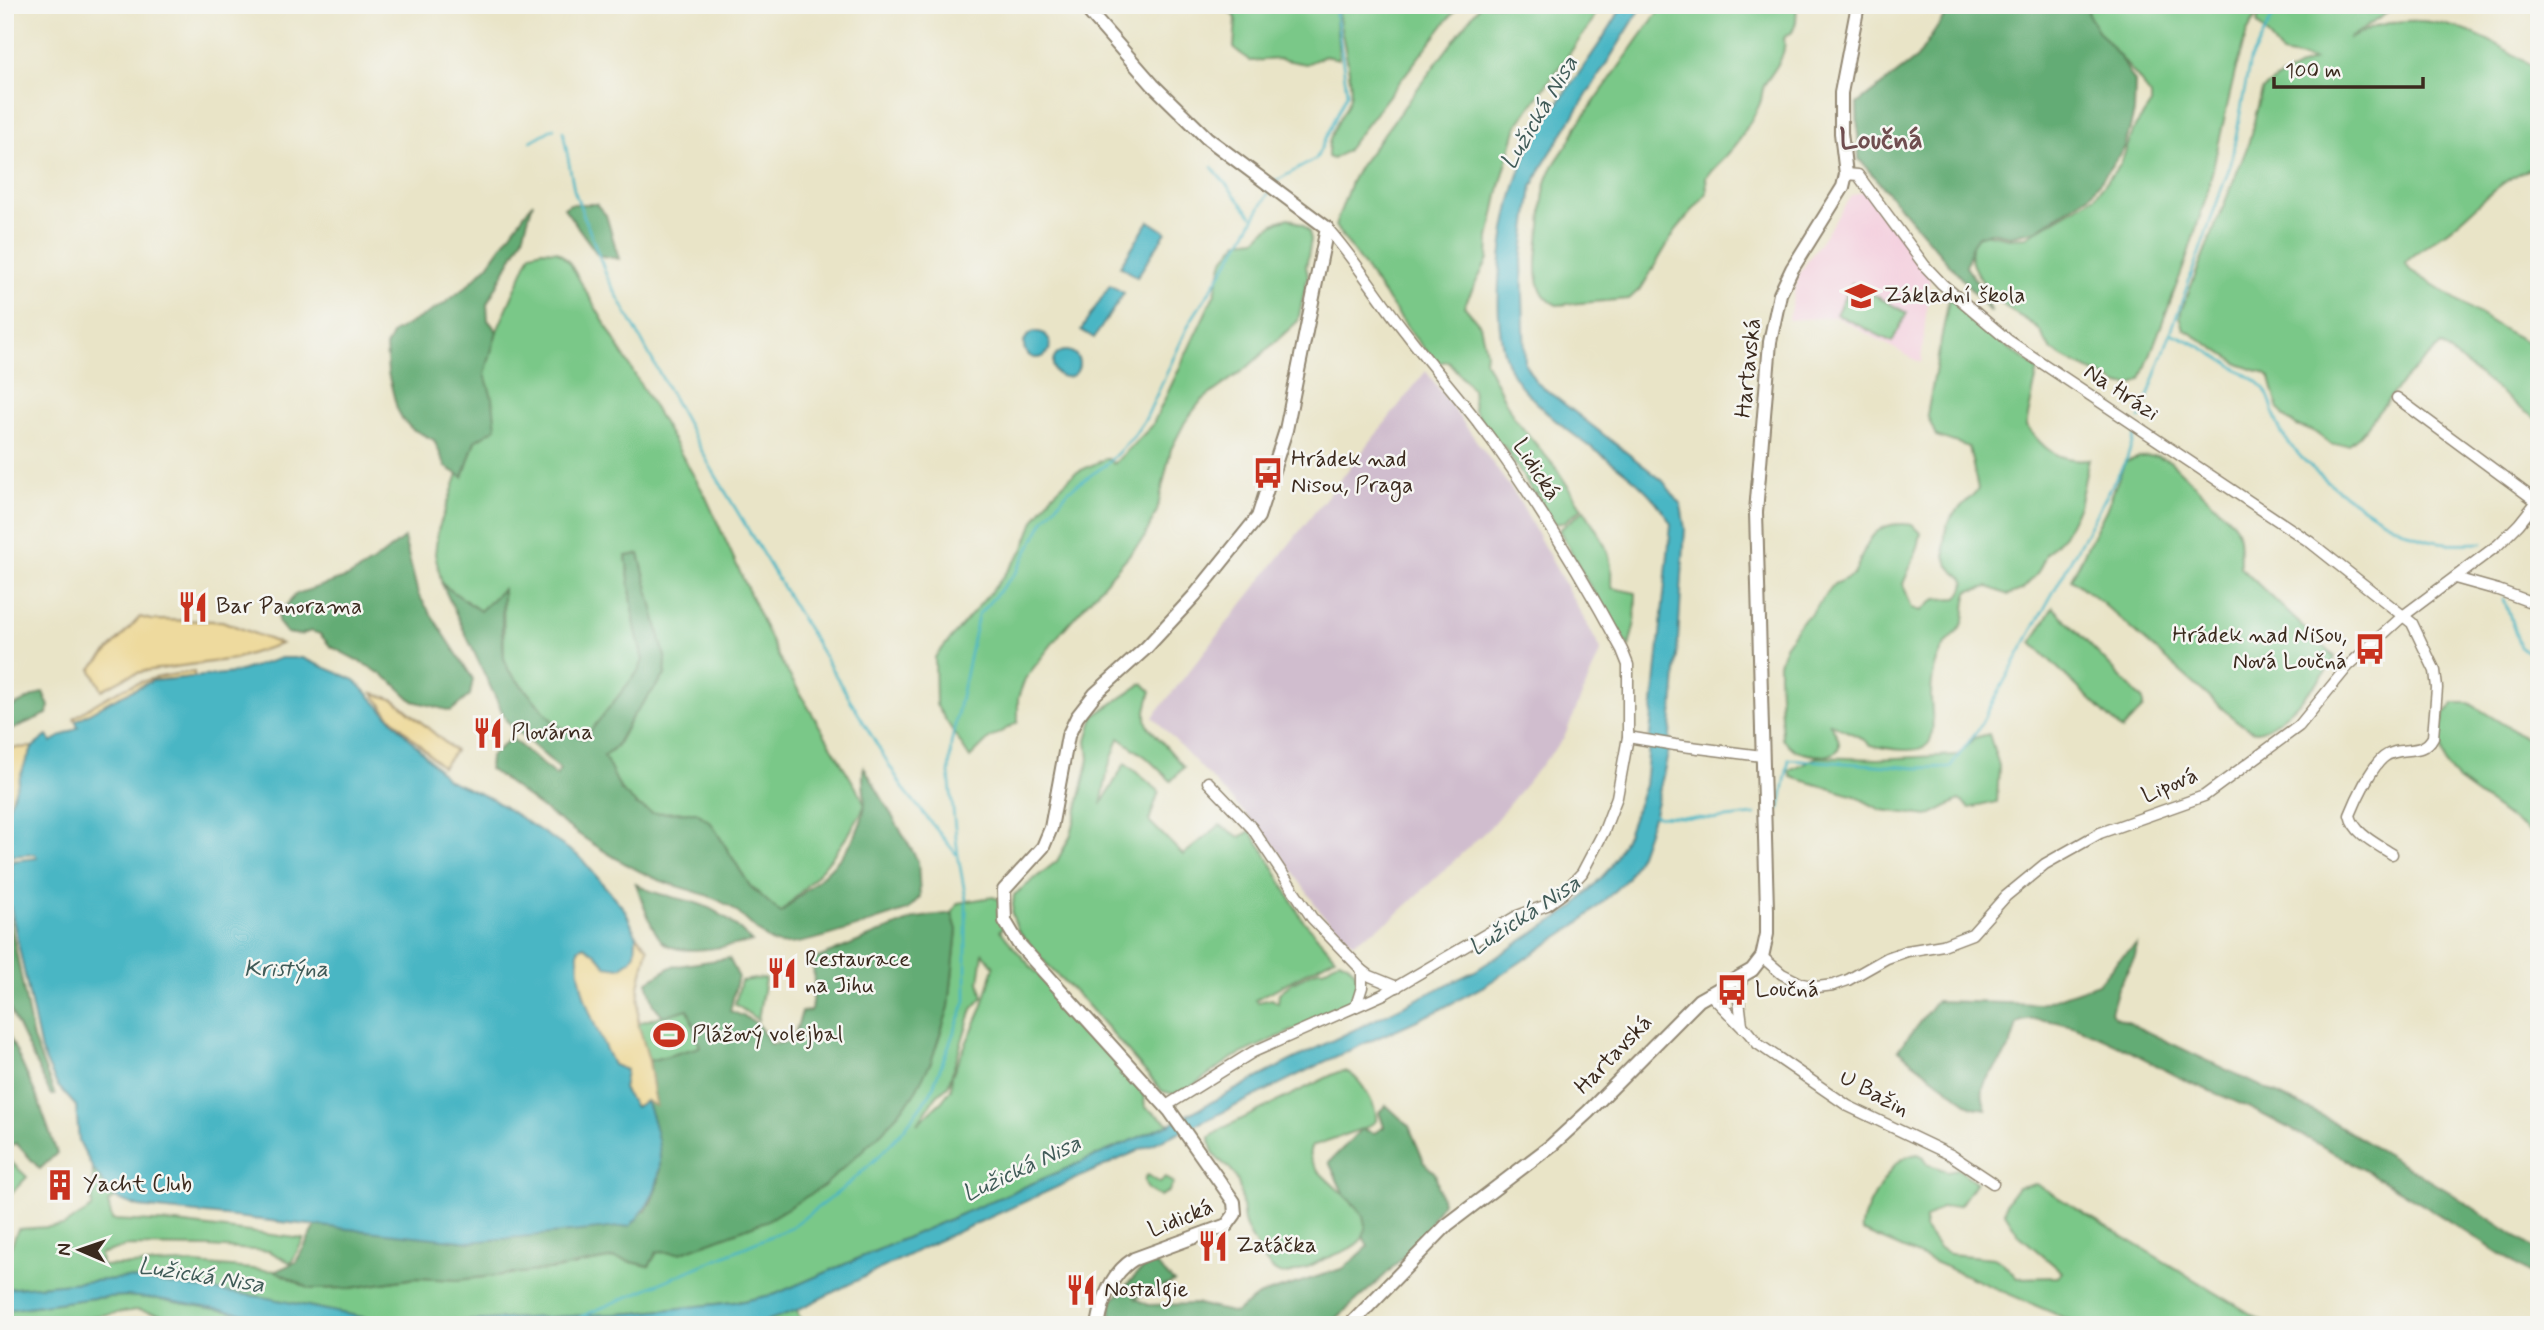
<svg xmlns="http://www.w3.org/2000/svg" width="2544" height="1330" font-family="Mynerve,sans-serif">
<rect width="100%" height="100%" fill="#f6f6f2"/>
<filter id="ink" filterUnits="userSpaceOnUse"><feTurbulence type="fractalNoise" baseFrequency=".0143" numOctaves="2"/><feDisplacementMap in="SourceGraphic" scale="14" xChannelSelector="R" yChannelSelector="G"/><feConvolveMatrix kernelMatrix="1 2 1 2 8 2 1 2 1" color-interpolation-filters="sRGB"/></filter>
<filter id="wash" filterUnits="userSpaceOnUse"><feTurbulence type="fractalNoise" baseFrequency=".00686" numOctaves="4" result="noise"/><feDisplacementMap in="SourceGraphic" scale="28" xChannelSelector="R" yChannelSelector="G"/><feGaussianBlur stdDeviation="1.57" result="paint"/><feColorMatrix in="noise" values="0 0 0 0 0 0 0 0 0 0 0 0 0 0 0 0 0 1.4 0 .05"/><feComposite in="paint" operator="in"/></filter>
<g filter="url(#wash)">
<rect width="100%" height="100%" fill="#e9e4c7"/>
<!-- built -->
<polygon fill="#f4cfde" points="1864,191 1869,193 1930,275 1921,363 1836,317 1788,320 1799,274 1851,196"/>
<!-- industrial -->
<polygon fill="#d0bdce" points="1426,371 1517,497 1601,650 1564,738 1490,827 1392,919 1353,943 1322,914 1273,843 1153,717"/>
<!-- green -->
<g fill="#7ac888" stroke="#5a7953" stroke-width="2" fill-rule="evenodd">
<polygon points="1222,5 1335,5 1339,59 1325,56 1306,64 1280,59 1250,61 1234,48 1236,18"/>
<path d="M1337,5H1459L1346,151L1333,159L1328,157C1327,130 1343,120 1350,97C1354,79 1339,27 1337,5Z"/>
<polygon points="1480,5 1600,5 1590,25 1517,126 1500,186 1489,238 1488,259 1464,306 1480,325 1486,352 1485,361 1514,418 1556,468 1582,508 1564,522 1556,524 1536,498 1538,493 1534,494 1503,445 1498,444 1474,410 1472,389 1448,361 1437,363 1415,338 1335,226 1351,182 1359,167"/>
<path d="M1663,5H1797L1796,22L1792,32L1784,38C1787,55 1775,69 1766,82C1761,88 1763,96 1760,103C1756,114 1747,126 1742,136C1732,153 1717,163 1706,177L1707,193L1676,230L1642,287L1629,299L1557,305C1528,293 1538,251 1541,226C1542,212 1542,197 1546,183C1551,162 1570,147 1577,126Z"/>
<path d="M2087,5H2261V7L2399,5L2348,39C2358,35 2367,29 2377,26C2436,8 2494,38 2539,72V167C2499,174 2473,215 2440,236C2428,245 2416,252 2405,263L2410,270L2506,331L2539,348V420L2524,411L2441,345L2407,376L2359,436L2349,444L2332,445L2313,431L2297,426L2286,418L2278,408L2270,378L2266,374L2241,365L2184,329L2180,316L2181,311L2248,145L2262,90L2275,80L2313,60L2282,54L2257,23L2260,9L2247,32L2235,72L2207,194L2185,263L2141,379L2132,385H2119C2098,372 2071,365 2052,350C2045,344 2044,334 2037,328C2028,319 2015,315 2006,307C1988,291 1950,251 1984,233L2008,238L2026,237L2095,196L2121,163L2135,127L2151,104V96L2138,78L2099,32L2089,16Z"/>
<path d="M1289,218L1303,225L1309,232L1311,240L1306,267L1308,275L1298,321L1249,366L1201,401L1185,422L1171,449L1157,511L1144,538L1063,630L1025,679L1018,698V722L989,739L970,758L936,705L935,657L1000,581L1023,550L1034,521L1051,496L1075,473L1107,458L1114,464L1152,426L1215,293L1223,260L1239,241L1256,239C1265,229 1275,221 1289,218Z"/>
<path d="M542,250L557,251L569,262L705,495L778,656L861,796L865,805C846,846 812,881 780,913L750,886L711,823L696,812L652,813L637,805L621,791L604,756L616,747L632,717L665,675L666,661L639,554L626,556L634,620L643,661L639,670L584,740L556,725L509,671L504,658L503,590L480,611L442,584L435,554L438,530L458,474L463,477L475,441L493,401L484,374L497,331L531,253Z"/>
<polygon points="1852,283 1907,313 1892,342 1836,314"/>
<path d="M1949,298L2004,345L2038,369L2026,426C2046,450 2056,462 2089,459L2079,506L2064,535L2046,554L2038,573L2022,590L2008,595L1989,587L1969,591C1963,602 1967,612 1963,623C1959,632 1952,637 1946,644C1936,656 1931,680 1931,696C1931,709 1936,734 1928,744C1919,755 1883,748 1870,745C1859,733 1843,732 1829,722C1832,728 1839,736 1839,743C1841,762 1806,755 1795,750C1791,747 1786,742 1782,739L1779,674V663L1785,646L1803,619L1810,615L1834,584L1854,575C1867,544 1872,518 1913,525L1921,533L1918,548L1903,584L1912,608L1921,611L1936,599L1958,598C1975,575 1955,579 1947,562C1943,552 1944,533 1948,523C1953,511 1970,500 1978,489L1969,447L1936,436L1927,415Z"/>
<path d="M2157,456L2170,461L2233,522C2242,535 2239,552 2240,567L2335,657C2327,676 2276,731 2256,731C2248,731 2239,722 2232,717L2101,602L2071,579L2106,510L2125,462L2140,457Z"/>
<path d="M1584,510C1595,527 1608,545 1611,566C1612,574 1610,580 1612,588L1636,593L1635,622L1629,647L1588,583L1559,530Z"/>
<polygon points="2053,607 2143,700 2143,708 2122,730 2032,643"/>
<path d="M1143,683L1151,691C1148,704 1143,712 1148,726L1184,767L1171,781L1147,758L1119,738L1108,769L1101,805L1125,763L1159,791L1149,821L1183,855L1220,825L1240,837L1250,831L1263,849L1302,919L1335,957L1255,1000L1258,1002L1272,999L1278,1003L1279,993L1293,982L1319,969L1323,970L1339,960C1362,968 1362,990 1347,1006L1234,1057L1189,1088L1173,1094L1162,1091L1084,1001L1049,967L1018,931L1012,914L1014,895L1057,861L1071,835L1089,759L1087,740L1094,716Z"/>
<polygon points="2455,703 2469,703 2539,746 2539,839 2458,781 2445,763 2440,739 2442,725 2444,714"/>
<polygon points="1989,734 1999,766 1997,802 1970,808 1959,800 1928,816 1881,810 1855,796 1791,777 1789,770 1817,757 1878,759 1958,755 1974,738"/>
<path d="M992,897L999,899L1004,927L1000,930L1016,950L1143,1091L1145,1107L1170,1124L776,1294L743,1301L636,1313L422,1323L366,1318L268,1298L127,1278L5,1289V1262L18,1229L63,1226L92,1208L93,1169L115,1198L108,1202L112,1220L177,1223L304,1239L291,1263L269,1251L209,1247L127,1246L100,1254L101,1266L185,1263L276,1271L310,1289L351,1288L416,1278L458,1280L556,1269L614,1258L649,1266L657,1252L681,1253L931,1062L949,1007L957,930L952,913L958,903ZM983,953L994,967L982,1008L952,1075L951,1089L942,1101L917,1124L937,1095L948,1086L972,1009L983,997L979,982Z"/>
<polygon points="765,978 758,1020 735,1004 741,981"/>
<polygon points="688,1008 700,1047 649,1061 638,1023"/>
<path d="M1345,1071C1359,1075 1378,1107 1376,1121L1367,1127L1312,1146C1293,1173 1389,1208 1361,1240C1350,1252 1328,1256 1314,1264C1285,1278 1275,1280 1258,1250C1254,1241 1246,1231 1244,1221C1241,1207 1243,1193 1237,1180C1230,1160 1211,1166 1210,1137L1223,1128L1338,1072Z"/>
<path d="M1918,1154L1924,1157L1927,1164L1947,1171L1958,1169L1976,1182L1960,1205L1941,1208L1925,1219L1924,1228L1938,1247L1950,1254L1994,1258L2003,1263L2017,1278L2058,1277L2062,1272L2019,1235L2005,1213L2006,1203L2018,1187L2036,1184L2269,1325H2081L1862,1231C1859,1218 1887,1172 1897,1163C1903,1158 1911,1155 1918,1154Z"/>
<polygon points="5,1156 27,1177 9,1196 5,1193"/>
<path d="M1148,1175L1160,1183L1165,1177L1174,1183L1168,1192L1160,1196C1151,1193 1143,1188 1145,1177Z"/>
<polygon points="126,1296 158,1299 308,1325 213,1325 137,1310 32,1325 5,1325 5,1310 94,1298"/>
<polygon points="797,1310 802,1325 749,1325"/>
</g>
<!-- forest -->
<g fill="#63ac74" stroke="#4f6b49" stroke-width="2">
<polygon points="1952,5 2087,5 2089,16 2099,32 2120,57 2135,82 2134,112 2125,147 2091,194 2037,230 2010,236 1990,232 1978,236 1972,245 1966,267 1980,286 1991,313 1859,159 1857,104 1917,58"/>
<polygon points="533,202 523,237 487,304 488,320 497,331 485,374 493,401 496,428 475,441 463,477 446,467 434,440 412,429 403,420 397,409 388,373 386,347 393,333 444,304 467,286 488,265"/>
<polygon points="570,204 596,204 606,215 619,259 598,255 564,208"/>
<polygon points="404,538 418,594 473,679 470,695 451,711 413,701 394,683 370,667 330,646 320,634 311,631 300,635 287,633 278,622 279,614 296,594 348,577 373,562"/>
<path d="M639,554L666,661L665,675L632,717L615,747L604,756L621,790L637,805L652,813L696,812L711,823L750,886L781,913C813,881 855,858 864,810C867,796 860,782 864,767L918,861L920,897L908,910C882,918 802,948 779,944C764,942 743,914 729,906C705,891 679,889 654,878C597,853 540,805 489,769L490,757L511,738L556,776L560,769L507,722L442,584L480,611L503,589L502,629L504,658L509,671L556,725L584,739L639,670L643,660L635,626L626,556Z"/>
<polygon points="43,692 49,706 47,714 5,732 5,710"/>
<path d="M636,884C656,896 678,897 699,904C718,910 738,927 752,942C731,945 677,959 661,940C649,925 643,902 636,884Z"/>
<polygon points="5,895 33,1039 55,1095 51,1095 5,999"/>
<path d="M952,913L957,930L949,1007L931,1062L913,1096L883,1131L824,1186L766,1221L680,1253L657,1252L649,1266L614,1258L556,1269L458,1280L416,1278L351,1288L310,1289L276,1271L296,1262L317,1224L471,1242L646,1211C649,1205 654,1198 656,1191C666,1163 656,1127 646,1101L656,1105L649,1061L700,1047L688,1009L663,1016L654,1005L647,982L671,967L729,958L738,976L730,1011C756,1021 757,1020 770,1044L792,1042L802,1012L811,1011L814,984L813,960L916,918Z"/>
<path d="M2137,944L2135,957L2118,988L2111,1012L2114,1016L2321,1115L2451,1193L2539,1252V1280C2448,1218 2350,1159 2252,1109C2231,1099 2209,1091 2189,1082C2149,1063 2060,1005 2017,1023C2014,1034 2012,1046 2005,1055C1992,1075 1975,1083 1986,1109L1972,1107L1898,1050L1936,1001L2040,1004L2098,984L2117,961Z"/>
<polygon points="5,1027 37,1097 57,1153 40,1169 16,1143 5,1150"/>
<polygon points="1386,1105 1409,1126 1425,1164 1435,1173 1442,1202 1421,1239 1383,1277 1329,1325 1115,1325 1110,1317 1112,1301 1137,1274 1153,1262 1174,1282 1135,1298 1148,1305 1197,1304 1235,1313 1258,1296 1344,1268 1368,1247 1363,1236 1366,1229 1363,1216 1357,1207 1344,1195 1329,1162 1362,1129 1374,1133 1384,1127 1379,1112"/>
</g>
<!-- sand -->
<g fill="#eeda9e" stroke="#94825e" stroke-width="2">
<polygon points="140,617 151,620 222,621 281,644 234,659 144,671 126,677 102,690 91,669"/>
<path d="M194,672V677L152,681L112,700L76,721L74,718C117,688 141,677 194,672Z"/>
<polygon points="373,693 395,700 455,751 442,767 389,715"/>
<polygon points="33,747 5,817 5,751 10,748"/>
<path d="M636,935L648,948L639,986L638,1023L649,1061L656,1106L646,1101L635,1107L623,1089L626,1070L613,1065C596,1028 576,991 578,949L585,946L597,955L606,966L635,953Z"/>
</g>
<!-- water -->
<g fill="#49b6c4" stroke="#427071" stroke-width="2">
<path d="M1623,5H1643L1543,165L1532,187L1522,260L1525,364L1536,382L1663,481L1681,505L1685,529L1675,688L1668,754L1654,814L1640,854L1627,879L1582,921L1486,985L1437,1011L1326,1061L1215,1116L935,1242L797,1310L758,1324L308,1325L158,1299L126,1296L94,1298L5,1310V1289L127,1278L268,1298L366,1318L422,1323L636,1313L743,1301L776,1294L1170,1124L1288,1062L1475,971L1574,907L1610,868L1627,835L1645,785L1671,524C1641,469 1580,448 1538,404C1525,391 1513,379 1507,362C1487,308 1505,187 1535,138C1562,93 1598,52 1623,5Z"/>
<polygon points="1149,221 1166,232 1137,277 1120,266"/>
<polygon points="1110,285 1124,293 1094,338 1081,330"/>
<circle cx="1037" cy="345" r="13"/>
<circle cx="1066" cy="364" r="13"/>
<path d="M281,658H302L355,680L448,780L492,799L580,857L625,910L636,935L635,953L631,960L620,968L606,966L597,955L584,946L578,949C576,991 596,1028 613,1065L626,1070L623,1089L635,1107L646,1101C665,1148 669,1188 630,1226L471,1242L139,1207L115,1198L93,1169L79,1141L76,1106L57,1085L41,1051L8,896L13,883L11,861L37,858L35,854L11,856L9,836L5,834V817L26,761L33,747L47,736L51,742L78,727L76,721L112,700L152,681L234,673Z"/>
</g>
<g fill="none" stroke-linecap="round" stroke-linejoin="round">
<!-- stream -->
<g stroke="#49b6c4" stroke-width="2.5">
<polyline points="563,131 574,190 607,277 710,466 903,788 957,855"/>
<polyline points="531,141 554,128"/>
<polyline points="1212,167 1252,216"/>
<polyline points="1274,182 1316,159 1347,93 1335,5"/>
<path d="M2170,333C2194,341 2214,355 2236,368C2243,373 2252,377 2259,383C2274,396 2272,419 2283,435C2310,475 2383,527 2429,540C2446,545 2464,543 2482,543"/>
<polyline points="2140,419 2231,163 2250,60 2279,5"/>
<polyline points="2504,599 2520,647 2539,659"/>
<polyline points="1773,810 1780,808 1789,759 1917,768 1950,767 1977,731 2127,458 2135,435"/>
<polyline points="1651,814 1657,816 1717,819 1755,815"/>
<polyline points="580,1317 790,1228 844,1188 879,1156 904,1129 931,1092 966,1001 966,899 958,855 949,774 951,744 978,615 1017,571 1045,519 1069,490 1107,464 1133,437 1146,418 1190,322 1242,240 1270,190"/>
</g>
</g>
</g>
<g filter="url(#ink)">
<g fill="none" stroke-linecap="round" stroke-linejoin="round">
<defs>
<g id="minor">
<path d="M1846,174L1858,175L1925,266L1942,284L2009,341L2310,542L2412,623L2435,671L2437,688L2433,737C2423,757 2399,745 2384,757C2371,767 2356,800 2350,815C2354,834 2377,844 2392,854"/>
<polyline points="2397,398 2539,503"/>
<polyline points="2455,578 2498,590 2539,605"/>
<polyline points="1628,737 1675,745 1762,756"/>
<polyline points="1208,782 1252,828 1312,918 1362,970 1362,987 1356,1006"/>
<polyline points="1762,957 1782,974 1802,984 1817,987 1834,985 1848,980 1887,958 1907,951 1943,945 1972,934 2006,896 2045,864 2100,833 2204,796 2299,726 2348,666 2403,616 2498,545 2519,524 2539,499"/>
<polyline points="1362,970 1370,976 1397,987"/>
<polyline points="1742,977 1739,1000 1742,1025 1758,1044 1848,1106 1951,1155 1993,1183"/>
<polyline points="1709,993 1743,1028"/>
<path d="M1166,1106L1253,1052L1384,994L1517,916L1547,905L1562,894L1582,873L1604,831L1617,797L1628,737V665L1622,650C1585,581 1542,510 1496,446C1468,407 1436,372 1407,334C1379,299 1357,262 1327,228"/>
</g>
<g id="tertiary">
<path d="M1083,5L1153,85L1207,138L1327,228L1286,430L1258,517L1195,595L1146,648L1095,694L1077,717L1068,736L1051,828L1043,847L1004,890L1005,921L1018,943L1170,1111L1234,1202L1235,1214L1227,1225L1134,1259C1110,1274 1103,1299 1098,1325"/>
<polyline points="1350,1325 1447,1225 1552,1145 1588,1112 1699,1000 1752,970 1762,957 1767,934 1767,910 1756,512 1770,342 1780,294 1792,269 1843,187 1846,174 1841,133 1841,93 1858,5"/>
</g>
</defs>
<!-- minor casing -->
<use href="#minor" stroke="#928772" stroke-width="13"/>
<!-- tertiary casing -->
<use href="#tertiary" stroke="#928772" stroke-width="16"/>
<!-- minor -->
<use href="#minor" stroke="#fff" stroke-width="10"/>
<!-- tertiary -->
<use href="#tertiary" stroke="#fff" stroke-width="12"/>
</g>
</g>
<!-- icons -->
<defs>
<symbol id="school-bare" viewBox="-9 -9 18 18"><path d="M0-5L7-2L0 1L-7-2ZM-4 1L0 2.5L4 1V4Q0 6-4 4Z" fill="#c8321e" stroke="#f6f6f2" stroke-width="2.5" paint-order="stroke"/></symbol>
<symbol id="bus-bare" viewBox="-9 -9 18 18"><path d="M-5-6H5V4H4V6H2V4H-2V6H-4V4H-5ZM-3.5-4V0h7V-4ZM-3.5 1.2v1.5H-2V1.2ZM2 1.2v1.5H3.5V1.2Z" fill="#c8321e" stroke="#f6f6f2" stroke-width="2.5" paint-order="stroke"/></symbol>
<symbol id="restaurant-bare" viewBox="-9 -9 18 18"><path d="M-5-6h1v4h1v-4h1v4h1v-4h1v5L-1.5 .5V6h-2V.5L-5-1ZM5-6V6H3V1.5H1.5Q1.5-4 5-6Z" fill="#c8321e" stroke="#f6f6f2" stroke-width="2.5" paint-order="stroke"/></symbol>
<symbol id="stadium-bare" viewBox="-9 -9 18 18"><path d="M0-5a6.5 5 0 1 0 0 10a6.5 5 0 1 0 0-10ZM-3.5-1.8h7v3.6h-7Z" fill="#c8321e" stroke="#f6f6f2" stroke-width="2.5" paint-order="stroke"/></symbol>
<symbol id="building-bare" viewBox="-9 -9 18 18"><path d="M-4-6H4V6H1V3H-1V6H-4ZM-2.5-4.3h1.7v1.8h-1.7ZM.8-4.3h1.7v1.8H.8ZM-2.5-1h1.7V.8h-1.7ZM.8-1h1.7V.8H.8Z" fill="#c8321e" stroke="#f6f6f2" stroke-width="2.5" paint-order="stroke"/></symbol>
</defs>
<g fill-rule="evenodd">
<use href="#school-bare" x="1839" y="274" width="44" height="44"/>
<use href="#bus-bare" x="1246" y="451" width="44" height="44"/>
<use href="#restaurant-bare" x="171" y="585" width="44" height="44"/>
<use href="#bus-bare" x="2348" y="627" width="44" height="44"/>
<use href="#restaurant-bare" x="466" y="711" width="44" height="44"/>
<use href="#restaurant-bare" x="760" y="951" width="44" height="44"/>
<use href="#bus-bare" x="1710" y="968" width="44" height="44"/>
<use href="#stadium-bare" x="647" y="1013" width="44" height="44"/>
<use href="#building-bare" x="38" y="1163" width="44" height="44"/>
<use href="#restaurant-bare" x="1191" y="1224" width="44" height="44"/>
<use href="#restaurant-bare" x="1059" y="1268" width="44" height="44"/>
</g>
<g text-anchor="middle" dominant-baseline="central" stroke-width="5" stroke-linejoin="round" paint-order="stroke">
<!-- poi labels -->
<g font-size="23" fill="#3b2a1e" stroke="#f6f6f2" text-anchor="start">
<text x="1884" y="296">Základní škola</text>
<text x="1291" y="460">Hrádek nad<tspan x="1291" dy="26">Nisou, Praga</tspan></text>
<text x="216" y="607">Bar Panorama</text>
<text x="2347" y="636" text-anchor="end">Hrádek nad Nisou,<tspan x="2347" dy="26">Nová Loučná</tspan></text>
<text x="511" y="733">Plovárna</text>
<text x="805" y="960">Restaurace<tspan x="805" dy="26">na Jihu</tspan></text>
<text x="1755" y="990">Loučná</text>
<text x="692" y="1035">Plážový volejbal</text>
<text x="83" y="1185">Yacht Club</text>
<text x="1236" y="1246">Zatáčka</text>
<text x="1104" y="1290">Nostalgie</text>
</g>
<!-- street labels -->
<g font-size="23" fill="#3b2a1e" stroke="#f6f6f2">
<text transform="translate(1749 368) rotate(-84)">Hartavská</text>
<text transform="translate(2121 393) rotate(33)">Na Hrázi</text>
<text transform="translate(1536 470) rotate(57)">Lidická</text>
<text transform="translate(2170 786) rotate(-23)">Lipová</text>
<text transform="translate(1614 1055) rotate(-46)">Hartavská</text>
<text transform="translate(1874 1094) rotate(28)">U Bažin</text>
<text transform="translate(1181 1219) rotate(-22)">Lidická</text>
</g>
<!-- water labels -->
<g font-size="24" font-style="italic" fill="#405b58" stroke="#f6f6f2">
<text transform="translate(1540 113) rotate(-59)">Lužická Nisa</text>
<text transform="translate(1525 916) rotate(-33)">Lužická Nisa</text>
<text x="286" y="969">Kristýna</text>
<text transform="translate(1022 1169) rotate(-25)">Lužická Nisa</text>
<text transform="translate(201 1276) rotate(9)">Lužická Nisa</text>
</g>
<!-- district labels -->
<g font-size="30" font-weight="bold" fill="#704e50" stroke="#f6f6f2">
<text x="1881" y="139">Loučná</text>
</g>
</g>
<!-- margin -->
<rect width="2544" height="1330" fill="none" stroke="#f6f6f2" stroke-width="28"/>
<!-- north arrow -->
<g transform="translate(80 1250) rotate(272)" stroke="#f6f6f2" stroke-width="5" paint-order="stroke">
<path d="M0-5L12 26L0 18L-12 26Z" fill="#3b2a1e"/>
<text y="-10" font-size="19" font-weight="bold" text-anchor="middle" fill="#3b2a1e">N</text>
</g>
<!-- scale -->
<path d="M2274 77v10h149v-10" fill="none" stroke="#3b2a1e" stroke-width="3.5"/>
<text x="2285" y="77" font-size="21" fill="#3b2a1e" stroke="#f6f6f2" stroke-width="5" paint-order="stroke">100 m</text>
</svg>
